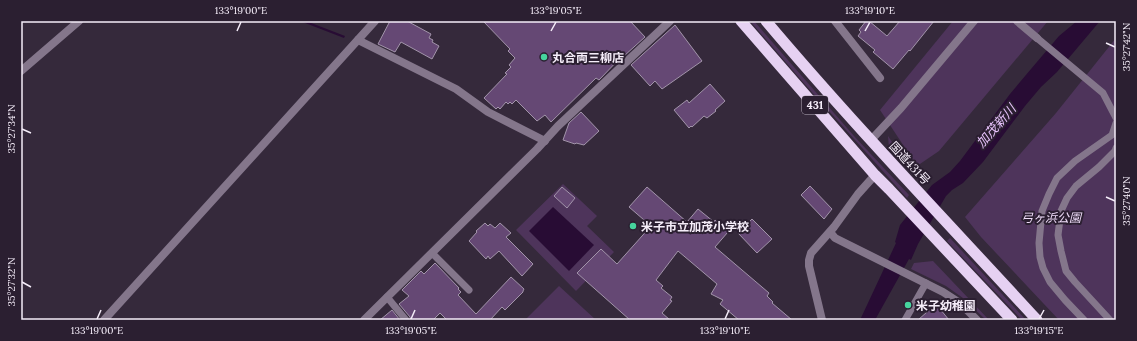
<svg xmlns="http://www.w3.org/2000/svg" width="1137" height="341" font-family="Lora,'Noto Sans JP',serif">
<rect width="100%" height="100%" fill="#35293b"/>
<!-- green -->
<g fill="#4e345b">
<polygon points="750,21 754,21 854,136 909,195 907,198 802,81"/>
<polygon points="953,21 1048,21 939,151 917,166 880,110"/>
<polygon points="1116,38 1116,320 1059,320 981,237 965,217 1056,113"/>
<polygon points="888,136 911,170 909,171 891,151 889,148"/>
<polygon points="563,184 597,216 587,226 614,252 576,291 516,230"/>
<polygon points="950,238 1026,320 1022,320 947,241"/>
<polygon points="933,261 989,320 986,320 963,298 946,286 911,269 914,263"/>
<polygon points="559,286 596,320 525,320"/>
</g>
<!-- water -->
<g fill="#280c34">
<polygon points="300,21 306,21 345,36 344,38"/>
<polygon points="1077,21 1100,21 1057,72 1041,87 1025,106 983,162 963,183 952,190 946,196 918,244 911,260 909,259 875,320 860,320 896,243 895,242 900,225 932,185 950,172 960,161 1010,94 1031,69 1059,36"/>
<polygon points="553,207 594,245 569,271 529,231"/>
</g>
<!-- building -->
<g fill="#654874" stroke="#a294aa">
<polygon points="390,21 407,21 431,34 429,38 433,40 432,42 439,46 432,59 401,42 395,52 378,44"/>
<polygon points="483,21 630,21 645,37 624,56 623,55 599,80 596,78 551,122 545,115 537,121 516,100 512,104 510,102 508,104 506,102 500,109 498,107 496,109 484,98 507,74 505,73 511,67 509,65 515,58 508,51 510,49"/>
<polygon points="866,21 869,21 887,36 900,21 934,21 910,51 909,50 893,69 873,52 875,50 858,36 861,32 859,30"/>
<polygon points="675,25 702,61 662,89 655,81 650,86 631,65"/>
<polygon points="710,84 725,101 715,110 716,111 707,118 704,116 692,127 691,126 689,128 674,110 687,100 689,103"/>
<polygon points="581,112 599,131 584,145 576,143 575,144 563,140 569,123"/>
<polygon points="810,186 832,209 824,219 801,195"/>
<polygon points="562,187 575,198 567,208 554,196"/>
<polygon points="647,187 687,222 698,209 714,222 715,220 728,232 715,247 769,293 767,296 773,302 772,303 792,320 739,320 720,304 723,300 711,294 717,284 678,251 656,280 663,286 661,288 672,297 670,300 672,301 662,313 670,320 630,320 577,273 601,249 617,264 651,226 629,207"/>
<polygon points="752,219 772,239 757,253 738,233"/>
<polygon points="485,223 488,226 490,224 495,228 500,223 511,233 506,237 533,264 522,276 499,251 490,259 488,256 486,259 469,241 477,232 476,231"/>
<polygon points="435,263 459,288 458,289 461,292 458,295 476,314 511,277 524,289 523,291 523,292 505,310 502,307 490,320 447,320 440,313 433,320 411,320 410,317 399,304 409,296 402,290 421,271 424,274"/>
<polygon points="936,304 949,320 918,320"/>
<polygon points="392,310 400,320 380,320"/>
</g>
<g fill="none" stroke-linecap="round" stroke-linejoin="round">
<!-- service -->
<g stroke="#84768b" stroke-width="7">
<polyline points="1037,38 1103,93 1116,118"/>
<polyline points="432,253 469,290"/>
<polyline points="387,297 406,320"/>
<polyline points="905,320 926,283"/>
<polyline points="1084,320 1065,300 1050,282 1043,268 1040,257 1039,243 1042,211 1049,194 1057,178 1075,161 1112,135 1116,123"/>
<polyline points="1110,320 1075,282 1066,271 1061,251 1058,235 1061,211 1067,198 1076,186 1099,167 1115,151 1116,148"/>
</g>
<!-- minor -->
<g stroke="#84768b" stroke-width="8">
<polyline points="835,21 880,78"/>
<polyline points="1017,21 1037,38"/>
<polyline points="358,40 456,89 488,112 545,141"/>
<polyline points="21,71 79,21"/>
<polyline points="871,140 901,108 974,21"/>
<polyline points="830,232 835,238 943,292 960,303 977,320"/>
<polyline points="364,320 537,149 558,126 670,21"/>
<polyline points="822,320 809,266 809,260 811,253 834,227 858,194 875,175"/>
</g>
<!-- tertiary -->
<polyline stroke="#84768b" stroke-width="8" points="104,320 375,21"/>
<!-- trunk -->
<g stroke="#e6d1f2" stroke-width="11">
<polyline points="741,21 875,175 889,189 1012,320"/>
<path d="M766,21C853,124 946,221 1037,320"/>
</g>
</g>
<!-- ticks -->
<path fill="none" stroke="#f5edf9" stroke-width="1.5" d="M237,31L241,22M551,31L556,22M865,31L870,22M1106,43L1115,47M22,129L31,133M1106,197L1115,201M22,282L31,287M97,319L101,310M411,319L415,310M725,319L729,310M1039,319L1044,310"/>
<!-- markers -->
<g fill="#46d49e" stroke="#2b1f31" stroke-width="1.5">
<circle cx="544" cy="57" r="4"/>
<circle cx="633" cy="226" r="4"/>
<circle cx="908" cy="305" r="4"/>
</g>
<g text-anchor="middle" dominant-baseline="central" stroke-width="4" stroke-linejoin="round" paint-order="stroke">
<!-- shield labels -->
<rect fill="#2b1f31" stroke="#b8afbd" stroke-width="1" x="802" y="96" width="26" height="18" rx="3"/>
<g font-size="11" font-weight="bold" fill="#f5edf9">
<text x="815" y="105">431</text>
</g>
<!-- poi labels -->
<g font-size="12" font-weight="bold" fill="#f5edf9" stroke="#2b1f31" text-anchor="start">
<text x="552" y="57">丸合両三柳店</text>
<text x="641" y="226">米子市立加茂小学校</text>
<text x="916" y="305">米子幼稚園</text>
</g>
<!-- street labels -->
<g font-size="12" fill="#f5edf9" stroke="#2b1f31">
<text transform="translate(910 163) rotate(47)">国道431号</text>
</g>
<!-- park labels -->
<g font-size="12" font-style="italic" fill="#eedcf8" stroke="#2b1f31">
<text x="1051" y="217">弓ヶ浜公園</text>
</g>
<!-- water labels -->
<g font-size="13" font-style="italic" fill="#e7c2fb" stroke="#2b1f31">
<text transform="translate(996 126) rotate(-49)">加茂新川</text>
</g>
</g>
<!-- border -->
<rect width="1137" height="341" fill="none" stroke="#2b1f31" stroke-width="44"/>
<rect x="22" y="22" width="1093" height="297" fill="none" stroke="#f5edf9" stroke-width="1.5"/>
<g font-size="10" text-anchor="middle" fill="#f5edf9">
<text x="241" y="14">133°19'00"E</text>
<text x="556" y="14">133°19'05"E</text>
<text x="870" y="14">133°19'10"E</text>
<text transform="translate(1126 47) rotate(-90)" y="4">35°27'42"N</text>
<text transform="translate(11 129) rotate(-90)" y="4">35°27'34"N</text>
<text transform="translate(1126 201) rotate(-90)" y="4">35°27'40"N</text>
<text transform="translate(11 282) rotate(-90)" y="4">35°27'32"N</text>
<text x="97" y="334">133°19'00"E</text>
<text x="411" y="334">133°19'05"E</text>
<text x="725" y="334">133°19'10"E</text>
<text x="1039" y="334">133°19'15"E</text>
</g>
</svg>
